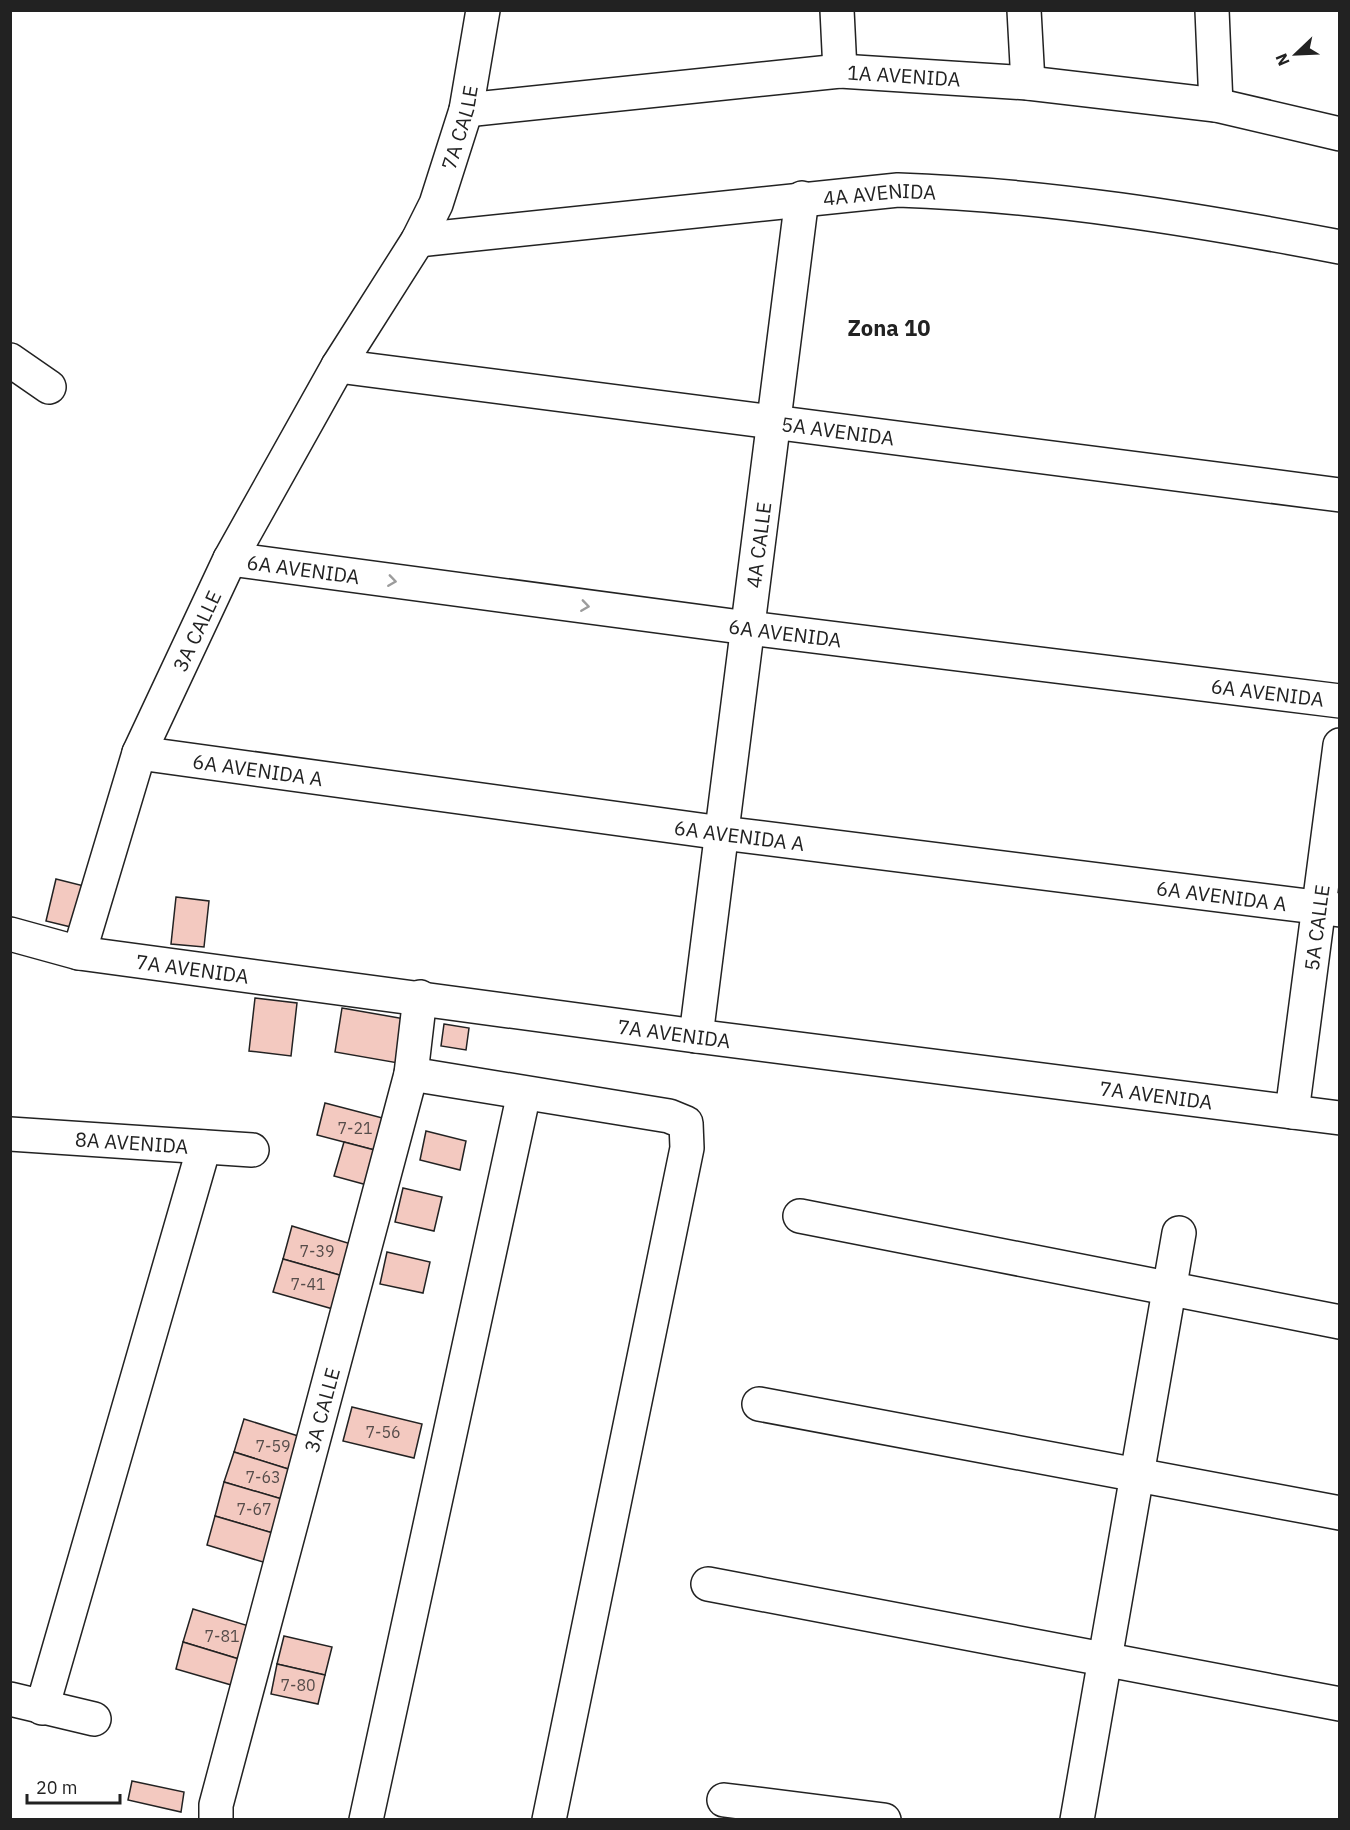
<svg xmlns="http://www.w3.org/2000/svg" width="1350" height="1830" font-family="'IBM Plex Sans',sans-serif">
<rect width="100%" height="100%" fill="#fff"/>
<!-- building -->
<g fill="#f3c9c0" stroke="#222" stroke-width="1.5">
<polygon points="56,879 88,887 79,929 46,921"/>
<polygon points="176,897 209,901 204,947 171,944"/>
<polygon points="255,998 297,1003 291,1056 249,1051"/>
<polygon points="342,1008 405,1019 398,1063 335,1052"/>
<polygon points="444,1024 469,1028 466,1050 441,1046"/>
<polygon points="325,1103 394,1121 386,1153 317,1135"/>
<polygon points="426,1131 466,1141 460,1170 420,1160"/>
<polygon points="344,1142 386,1153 378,1188 334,1176"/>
<polygon points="403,1188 442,1197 434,1231 395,1222"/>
<polygon points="292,1226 351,1244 343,1276 283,1259"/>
<polygon points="387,1252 430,1262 423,1293 380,1284"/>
<polygon points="283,1259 343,1276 333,1309 273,1292"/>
<polygon points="352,1407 422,1424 414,1458 343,1441"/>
<polygon points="244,1419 311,1440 301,1473 234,1452"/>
<polygon points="234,1452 301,1473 292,1502 224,1482"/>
<polygon points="224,1482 292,1502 283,1536 215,1516"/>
<polygon points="215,1516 283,1536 273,1565 207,1545"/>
<polygon points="193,1609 262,1630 252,1663 183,1642"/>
<polygon points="284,1636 332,1647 325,1675 277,1664"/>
<polygon points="183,1642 252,1663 245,1689 176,1669"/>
<polygon points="277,1664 325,1675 318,1704 271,1694"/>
<polygon points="132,1781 184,1792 181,1812 128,1800"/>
</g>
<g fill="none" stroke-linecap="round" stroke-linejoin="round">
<defs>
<g id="minor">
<polyline points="837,10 840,71"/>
<polyline points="1024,10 1028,83"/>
<polyline points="1212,10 1216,105"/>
<path id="s1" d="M466,110L840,71L1028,83L1216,105L1340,134"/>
<path id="s2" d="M418,240L898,190C1047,195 1194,219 1340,247"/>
<polyline points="10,360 49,387"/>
<path id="s3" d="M338,366L1340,495"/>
<path id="s4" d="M230,559L748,628L1340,701"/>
<path id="s5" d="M139,753L722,833L1340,910"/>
<path id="s6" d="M10,934L79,953L696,1036L1340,1118"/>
<path id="s7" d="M79,953L139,753L230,559L338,366L418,240L436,204L466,110L483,10"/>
<path id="s8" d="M696,1036L802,198"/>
<polyline points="411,1074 669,1116 686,1123 687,1148 549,1820"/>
<path id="s9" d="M1292,1112L1340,745"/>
<path id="s10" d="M10,1134L252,1150"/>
<polyline points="800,1216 1340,1322"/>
<polyline points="759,1404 1340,1513"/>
<polyline points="708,1584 1340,1704"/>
<polyline points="10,1699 94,1719"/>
<polyline points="42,1708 204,1147"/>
<polyline points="724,1800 884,1820"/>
<path id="s11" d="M216,1820V1805L411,1074L420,997"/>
<polyline points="366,1820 524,1093"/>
<polyline points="1077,1820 1179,1233"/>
</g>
</defs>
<!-- minor casing -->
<use href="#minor" stroke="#222" stroke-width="36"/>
<!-- minor -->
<use href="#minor" stroke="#fff" stroke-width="33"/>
</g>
<!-- one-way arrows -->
<defs><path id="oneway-chevron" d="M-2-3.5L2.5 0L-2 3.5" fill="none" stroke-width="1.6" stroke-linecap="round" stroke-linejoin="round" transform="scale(1.5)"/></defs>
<g stroke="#9c9c9c">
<use href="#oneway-chevron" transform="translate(392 581) rotate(8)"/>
<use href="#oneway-chevron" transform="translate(585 606) rotate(8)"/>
</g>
<g text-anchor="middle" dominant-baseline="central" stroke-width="4.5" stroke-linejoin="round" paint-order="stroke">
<!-- number labels -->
<g font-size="16" fill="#564c4a">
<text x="355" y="1128">7-21</text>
<text x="317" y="1251">7-39</text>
<text x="308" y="1284">7-41</text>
<text x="383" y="1432">7-56</text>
<text x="273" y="1446">7-59</text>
<text x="263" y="1477">7-63</text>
<text x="254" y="1509">7-67</text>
<text x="222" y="1636">7-81</text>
<text x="298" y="1685">7-80</text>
</g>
<!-- street labels -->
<g font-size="20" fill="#222" stroke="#fff">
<text stroke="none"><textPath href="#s1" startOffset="440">1A AVENIDA</textPath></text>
<text stroke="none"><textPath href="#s7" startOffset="914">7A CALLE</textPath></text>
<text stroke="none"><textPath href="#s2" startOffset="464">4A AVENIDA</textPath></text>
<text stroke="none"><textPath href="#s3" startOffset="504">5A AVENIDA</textPath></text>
<text stroke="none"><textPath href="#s8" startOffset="495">4A CALLE</textPath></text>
<text stroke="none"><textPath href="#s4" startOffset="74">6A AVENIDA</textPath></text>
<text stroke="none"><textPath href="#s7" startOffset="344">3A CALLE</textPath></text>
<text stroke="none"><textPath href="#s4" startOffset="560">6A AVENIDA</textPath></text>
<text stroke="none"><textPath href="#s4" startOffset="1046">6A AVENIDA</textPath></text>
<text stroke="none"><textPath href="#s5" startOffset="120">6A AVENIDA A</textPath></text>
<text stroke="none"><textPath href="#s5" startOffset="606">6A AVENIDA A</textPath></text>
<text stroke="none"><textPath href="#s5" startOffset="1092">6A AVENIDA A</textPath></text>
<text stroke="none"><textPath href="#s9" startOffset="186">5A CALLE</textPath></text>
<text stroke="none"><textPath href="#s6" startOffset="186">7A AVENIDA</textPath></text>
<text stroke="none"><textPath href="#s6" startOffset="672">7A AVENIDA</textPath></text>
<text stroke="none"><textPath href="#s6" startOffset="1158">7A AVENIDA</textPath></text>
<text stroke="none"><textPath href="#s10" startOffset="122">8A AVENIDA</textPath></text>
<text stroke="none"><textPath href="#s11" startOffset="424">3A CALLE</textPath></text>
</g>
<!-- quarter labels -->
<g font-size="22" font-weight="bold" fill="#222" stroke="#fff">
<text x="889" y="327">Zona 10</text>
</g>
</g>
<!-- border -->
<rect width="1350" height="1830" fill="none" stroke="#222222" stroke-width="24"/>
<!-- north arrow -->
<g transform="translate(1296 54) rotate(247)" stroke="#ffffff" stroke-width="4.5" paint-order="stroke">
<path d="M0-4.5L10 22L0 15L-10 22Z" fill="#222222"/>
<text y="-9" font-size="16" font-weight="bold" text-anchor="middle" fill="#222222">N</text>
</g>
<!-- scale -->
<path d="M27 1794v9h93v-9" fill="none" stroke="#222222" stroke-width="3"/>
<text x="36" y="1794" font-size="18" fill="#222222" stroke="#ffffff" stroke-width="4.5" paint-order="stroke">20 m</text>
</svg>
